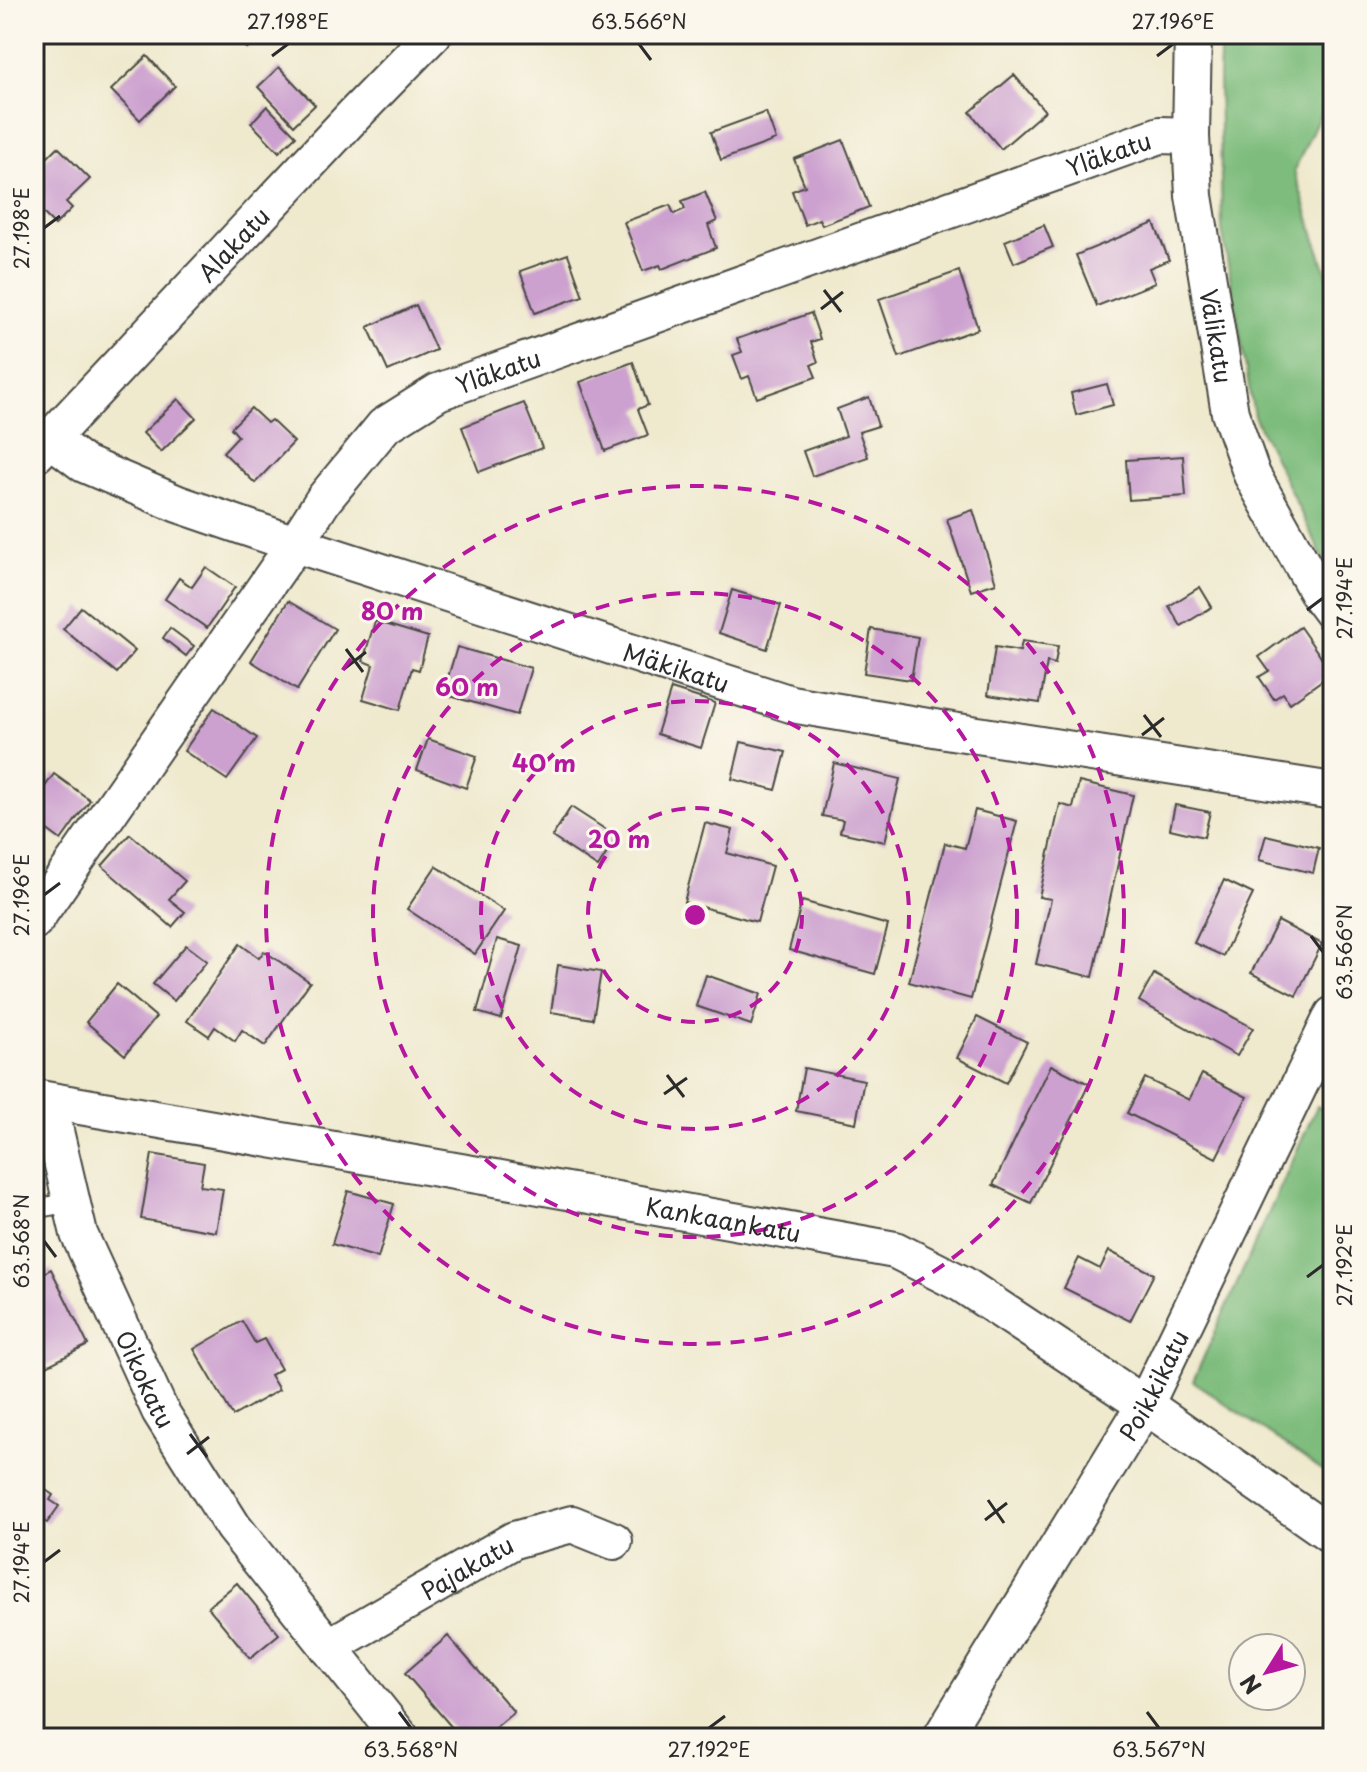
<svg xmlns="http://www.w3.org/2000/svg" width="1367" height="1772" font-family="'Playpen Sans',sans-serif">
<rect width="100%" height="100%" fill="#fbf7ec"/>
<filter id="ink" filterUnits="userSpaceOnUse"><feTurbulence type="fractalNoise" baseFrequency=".0125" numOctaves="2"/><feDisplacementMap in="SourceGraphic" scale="16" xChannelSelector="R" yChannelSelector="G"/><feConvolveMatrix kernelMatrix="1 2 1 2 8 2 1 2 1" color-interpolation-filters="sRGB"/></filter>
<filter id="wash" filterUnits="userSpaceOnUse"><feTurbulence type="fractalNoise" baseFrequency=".006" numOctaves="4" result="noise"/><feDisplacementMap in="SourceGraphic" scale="32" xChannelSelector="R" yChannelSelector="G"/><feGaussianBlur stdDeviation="1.8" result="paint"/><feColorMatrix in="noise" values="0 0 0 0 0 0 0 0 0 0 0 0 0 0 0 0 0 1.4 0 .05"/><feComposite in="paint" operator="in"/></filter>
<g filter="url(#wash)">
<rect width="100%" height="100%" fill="#efe9ce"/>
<!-- forest -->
<g fill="#7dbc7b" stroke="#547453" stroke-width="2">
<polygon points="1221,34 1321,34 1333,43 1333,86 1294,171 1333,294 1333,579 1254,416 1222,230 1219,78"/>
<polygon points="1317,1106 1333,1114 1333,1478 1193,1381"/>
</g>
<g id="blocks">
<!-- building -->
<g fill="#cca0cf">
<polygon points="233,34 262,34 247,48"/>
<polygon points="147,56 175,86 140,120 111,90"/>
<polygon points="279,67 315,105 294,125 258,87"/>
<polygon points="1014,75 1045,111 1001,149 970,112"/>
<polygon points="267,106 296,136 279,152 251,123"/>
<polygon points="766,112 776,140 721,160 711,132"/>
<polygon points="843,140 869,207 822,225 819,219 805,225 792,191 805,186 794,159"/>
<polygon points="58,147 90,179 66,202 72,208 55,225 34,204 34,171"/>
<polygon points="705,192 717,221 708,225 716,248 662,269 660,265 643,271 624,222 670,205 674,214 685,209 682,201"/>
<polygon points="1154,223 1169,260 1149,268 1155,283 1097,306 1076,255"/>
<polygon points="1044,225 1053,247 1014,263 1005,241"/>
<polygon points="568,254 583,296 535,313 520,271"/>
<polygon points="959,271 978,329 899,357 879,299"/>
<polygon points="416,305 436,350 388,371 368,327"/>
<polygon points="811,313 820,339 811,342 818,362 811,365 816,377 757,398 749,376 742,379 733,355 742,352 737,339"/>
<polygon points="633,362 648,405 638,409 648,435 605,451 580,382"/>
<polygon points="1107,384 1113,405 1076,415 1071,393"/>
<polygon points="869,397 878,426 859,432 868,457 812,476 803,451 846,436 837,409"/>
<polygon points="178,399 196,418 161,452 143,433"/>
<polygon points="524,403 542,448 479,472 462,427"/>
<polygon points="251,408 267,423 271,420 294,442 255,483 223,452 238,436 231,428"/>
<polygon points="1183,456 1186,496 1129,500 1126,460"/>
<polygon points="973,510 996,583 971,591 947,519"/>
<polygon points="206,567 235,587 207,628 165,599 179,578 192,587"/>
<polygon points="1200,587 1212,607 1181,626 1169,606"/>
<polygon points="732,590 781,605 767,649 719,633"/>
<polygon points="288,601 335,629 297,690 251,661"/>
<polygon points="81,607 135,651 117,673 63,629"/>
<polygon points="375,621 428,637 419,670 412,668 400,710 363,699 373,665 363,661"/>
<polygon points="1300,627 1332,673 1290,703 1283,693 1274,699 1259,677 1269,671 1259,657"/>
<polygon points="170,628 194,646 186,656 163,638"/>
<polygon points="871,629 918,637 911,680 864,673"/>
<polygon points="1022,641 1058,646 1055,664 1047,662 1040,703 988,695 995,647 1020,651"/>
<polygon points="457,647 531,668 517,715 443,694"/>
<polygon points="671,689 715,703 701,748 657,734"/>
<polygon points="214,708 257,738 227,780 184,751"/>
<polygon points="428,739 477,756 466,788 417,770"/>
<polygon points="741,742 786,752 776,790 732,779"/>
<polygon points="834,763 900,779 885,842 840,832 843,820 822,816"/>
<polygon points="54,774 90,800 61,840 34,820 34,802"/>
<polygon points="1079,782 1133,795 1093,977 1036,964 1051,899 1039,897 1060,804 1073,808"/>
<polygon points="1175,805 1210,812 1204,837 1170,829"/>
<polygon points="571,807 617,837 598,867 552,837"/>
<polygon points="975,810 1017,821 971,999 909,982 945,843 965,848"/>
<polygon points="705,823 733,830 727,853 772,866 757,922 684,902"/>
<polygon points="130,834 185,881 169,899 185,912 172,927 102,866"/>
<polygon points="1266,835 1319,848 1313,873 1259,860"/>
<polygon points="436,866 504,911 475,954 407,909"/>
<polygon points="1224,880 1253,894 1223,956 1194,943"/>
<polygon points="802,901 888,925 875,974 789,950"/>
<polygon points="1278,921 1322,944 1296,996 1251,973"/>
<polygon points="497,939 522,946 501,1019 477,1012"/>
<polygon points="240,944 259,958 264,951 310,982 265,1046 242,1030 235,1041 215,1027 209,1036 187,1021"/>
<polygon points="186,945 207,961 174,1001 153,984"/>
<polygon points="558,965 601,972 593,1019 551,1012"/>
<polygon points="1154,974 1253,1028 1237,1056 1139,1001"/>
<polygon points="706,975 761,994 751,1025 696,1006"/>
<polygon points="117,984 156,1017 125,1055 86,1022"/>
<polygon points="977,1017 1027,1042 1006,1083 957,1058"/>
<polygon points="1051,1065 1089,1084 1031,1203 993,1185"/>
<polygon points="804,1068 864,1080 856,1123 796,1111"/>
<polygon points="1202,1074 1247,1097 1216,1158 1127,1113 1145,1078 1189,1100"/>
<polygon points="152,1154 204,1163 200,1186 223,1189 216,1232 141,1219"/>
<polygon points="348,1191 394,1204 378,1258 332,1244"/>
<polygon points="1109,1251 1154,1274 1130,1321 1064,1288 1079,1258 1100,1269"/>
<polygon points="51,1269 88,1345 43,1368 34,1349 34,1278"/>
<polygon points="242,1321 255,1343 264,1339 281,1369 270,1375 279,1390 233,1416 194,1349"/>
<polygon points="34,1482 53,1495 50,1500 59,1506 47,1523 38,1517 34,1524"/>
<polygon points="237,1583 279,1634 250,1658 208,1607"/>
<polygon points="448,1636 514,1712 483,1738 461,1738 405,1673"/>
</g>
</g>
</g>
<g filter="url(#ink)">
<use href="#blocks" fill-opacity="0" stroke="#484843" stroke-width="2"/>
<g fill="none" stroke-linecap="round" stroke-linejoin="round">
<defs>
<polyline id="service" points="34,1209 72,1202"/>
<g id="minor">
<path id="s1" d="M1193,34L1191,136L1194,196L1230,413L1252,475L1321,598L1333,614"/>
<path id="s2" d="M51,439L84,464L178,504L295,544L791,704L952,731L1333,791"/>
<path id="s3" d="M36,454L354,115L433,34"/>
<path id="s4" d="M34,921L295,544L324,499L384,426L438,392L1160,135L1191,136"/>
<path id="s5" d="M34,1098L495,1178L895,1250L962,1284L1145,1405L1333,1536"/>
<path id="s6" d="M48,1101L79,1234L160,1411L233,1527L401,1738"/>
<path id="s7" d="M328,1647L514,1540L572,1524L614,1541"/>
<path id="s8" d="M941,1738L1145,1405L1333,1015"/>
</g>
</defs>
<!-- service casing -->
<use href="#service" stroke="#484843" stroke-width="22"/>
<!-- minor casing -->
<use href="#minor" stroke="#484843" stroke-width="40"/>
<!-- service -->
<use href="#service" stroke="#fff" stroke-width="18"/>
<!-- minor -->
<use href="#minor" stroke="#fff" stroke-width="36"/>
</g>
</g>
<!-- ticks -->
<path fill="none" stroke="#2b2b2b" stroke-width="3" d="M639,44L651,60M272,56L288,44M1157,56L1173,44M44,228L60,216M824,290L841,312M821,309L843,292M1307,610L1323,598M346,649L363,672M344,669L366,652M1144,715L1161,737M1142,735L1164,718M44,895L60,883M1311,936L1323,952M667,1075L684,1097M664,1094L687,1078M44,1241L56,1257M1307,1277L1323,1265M190,1434L207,1457M187,1454L209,1437M988,1500L1004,1523M985,1520L1007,1503M44,1562L60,1550M399,1712L411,1728M1147,1712L1159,1728M709,1728L725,1716"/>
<!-- distance rings -->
<g fill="none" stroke="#b5179e" stroke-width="4" stroke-dasharray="14 10">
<circle cx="695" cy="915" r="107"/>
<circle cx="695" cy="915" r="214"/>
<circle cx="695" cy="915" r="322"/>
<circle cx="695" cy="915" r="429"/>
</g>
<g text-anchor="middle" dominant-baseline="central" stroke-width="6" stroke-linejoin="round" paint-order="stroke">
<!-- street labels -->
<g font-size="24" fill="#2b2b2b" stroke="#fbf7ec">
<text stroke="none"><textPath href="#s4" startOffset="1382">Yläkatu</textPath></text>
<text stroke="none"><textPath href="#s3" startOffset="288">Alakatu</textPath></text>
<text stroke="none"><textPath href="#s1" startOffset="304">Välikatu</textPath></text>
<text stroke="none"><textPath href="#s4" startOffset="734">Yläkatu</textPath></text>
<text stroke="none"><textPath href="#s2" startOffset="668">Mäkikatu</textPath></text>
<text stroke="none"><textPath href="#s5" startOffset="700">Kankaankatu</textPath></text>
<text stroke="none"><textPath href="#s6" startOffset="296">Oikokatu</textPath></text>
<text stroke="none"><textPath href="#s8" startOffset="412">Poikkikatu</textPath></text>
<text stroke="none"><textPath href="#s7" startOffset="160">Pajakatu</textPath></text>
</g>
</g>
<circle cx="695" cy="915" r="12" fill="#b5179e" stroke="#fbf7ec" stroke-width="4"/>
<g font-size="24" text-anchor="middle" font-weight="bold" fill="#b5179e" stroke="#fbf7ec" stroke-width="6" stroke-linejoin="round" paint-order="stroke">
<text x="392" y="620">80 m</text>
<text x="467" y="696">60 m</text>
<text x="544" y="772">40 m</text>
<text x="619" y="848">20 m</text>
</g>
<!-- margin -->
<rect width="1367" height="1772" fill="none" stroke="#fbf7ec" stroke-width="88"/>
<!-- north arrow -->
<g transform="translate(1267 1672) rotate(233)"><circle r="38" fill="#fbf7ec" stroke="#a8a59f" stroke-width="2"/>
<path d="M0-6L14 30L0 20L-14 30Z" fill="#b5179e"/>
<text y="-12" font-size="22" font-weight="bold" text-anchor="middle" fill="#2b2b2b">N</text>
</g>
<rect x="44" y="44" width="1279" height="1684" fill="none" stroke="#2b2b2b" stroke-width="3"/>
<g font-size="20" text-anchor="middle" fill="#2b2b2b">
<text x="288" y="29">27.198°E</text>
<text x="639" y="29">63.566°N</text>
<text x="1173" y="29">27.196°E</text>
<text transform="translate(22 228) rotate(-90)" y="7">27.198°E</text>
<text transform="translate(1345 598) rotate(-90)" y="7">27.194°E</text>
<text transform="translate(22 895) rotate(-90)" y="7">27.196°E</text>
<text transform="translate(1345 952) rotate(-90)" y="7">63.566°N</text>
<text transform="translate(22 1241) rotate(-90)" y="7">63.568°N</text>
<text transform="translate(1345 1265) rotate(-90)" y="7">27.192°E</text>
<text transform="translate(22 1562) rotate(-90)" y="7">27.194°E</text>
<text x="411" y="1757">63.568°N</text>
<text x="709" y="1757">27.192°E</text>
<text x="1159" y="1757">63.567°N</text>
</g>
</svg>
